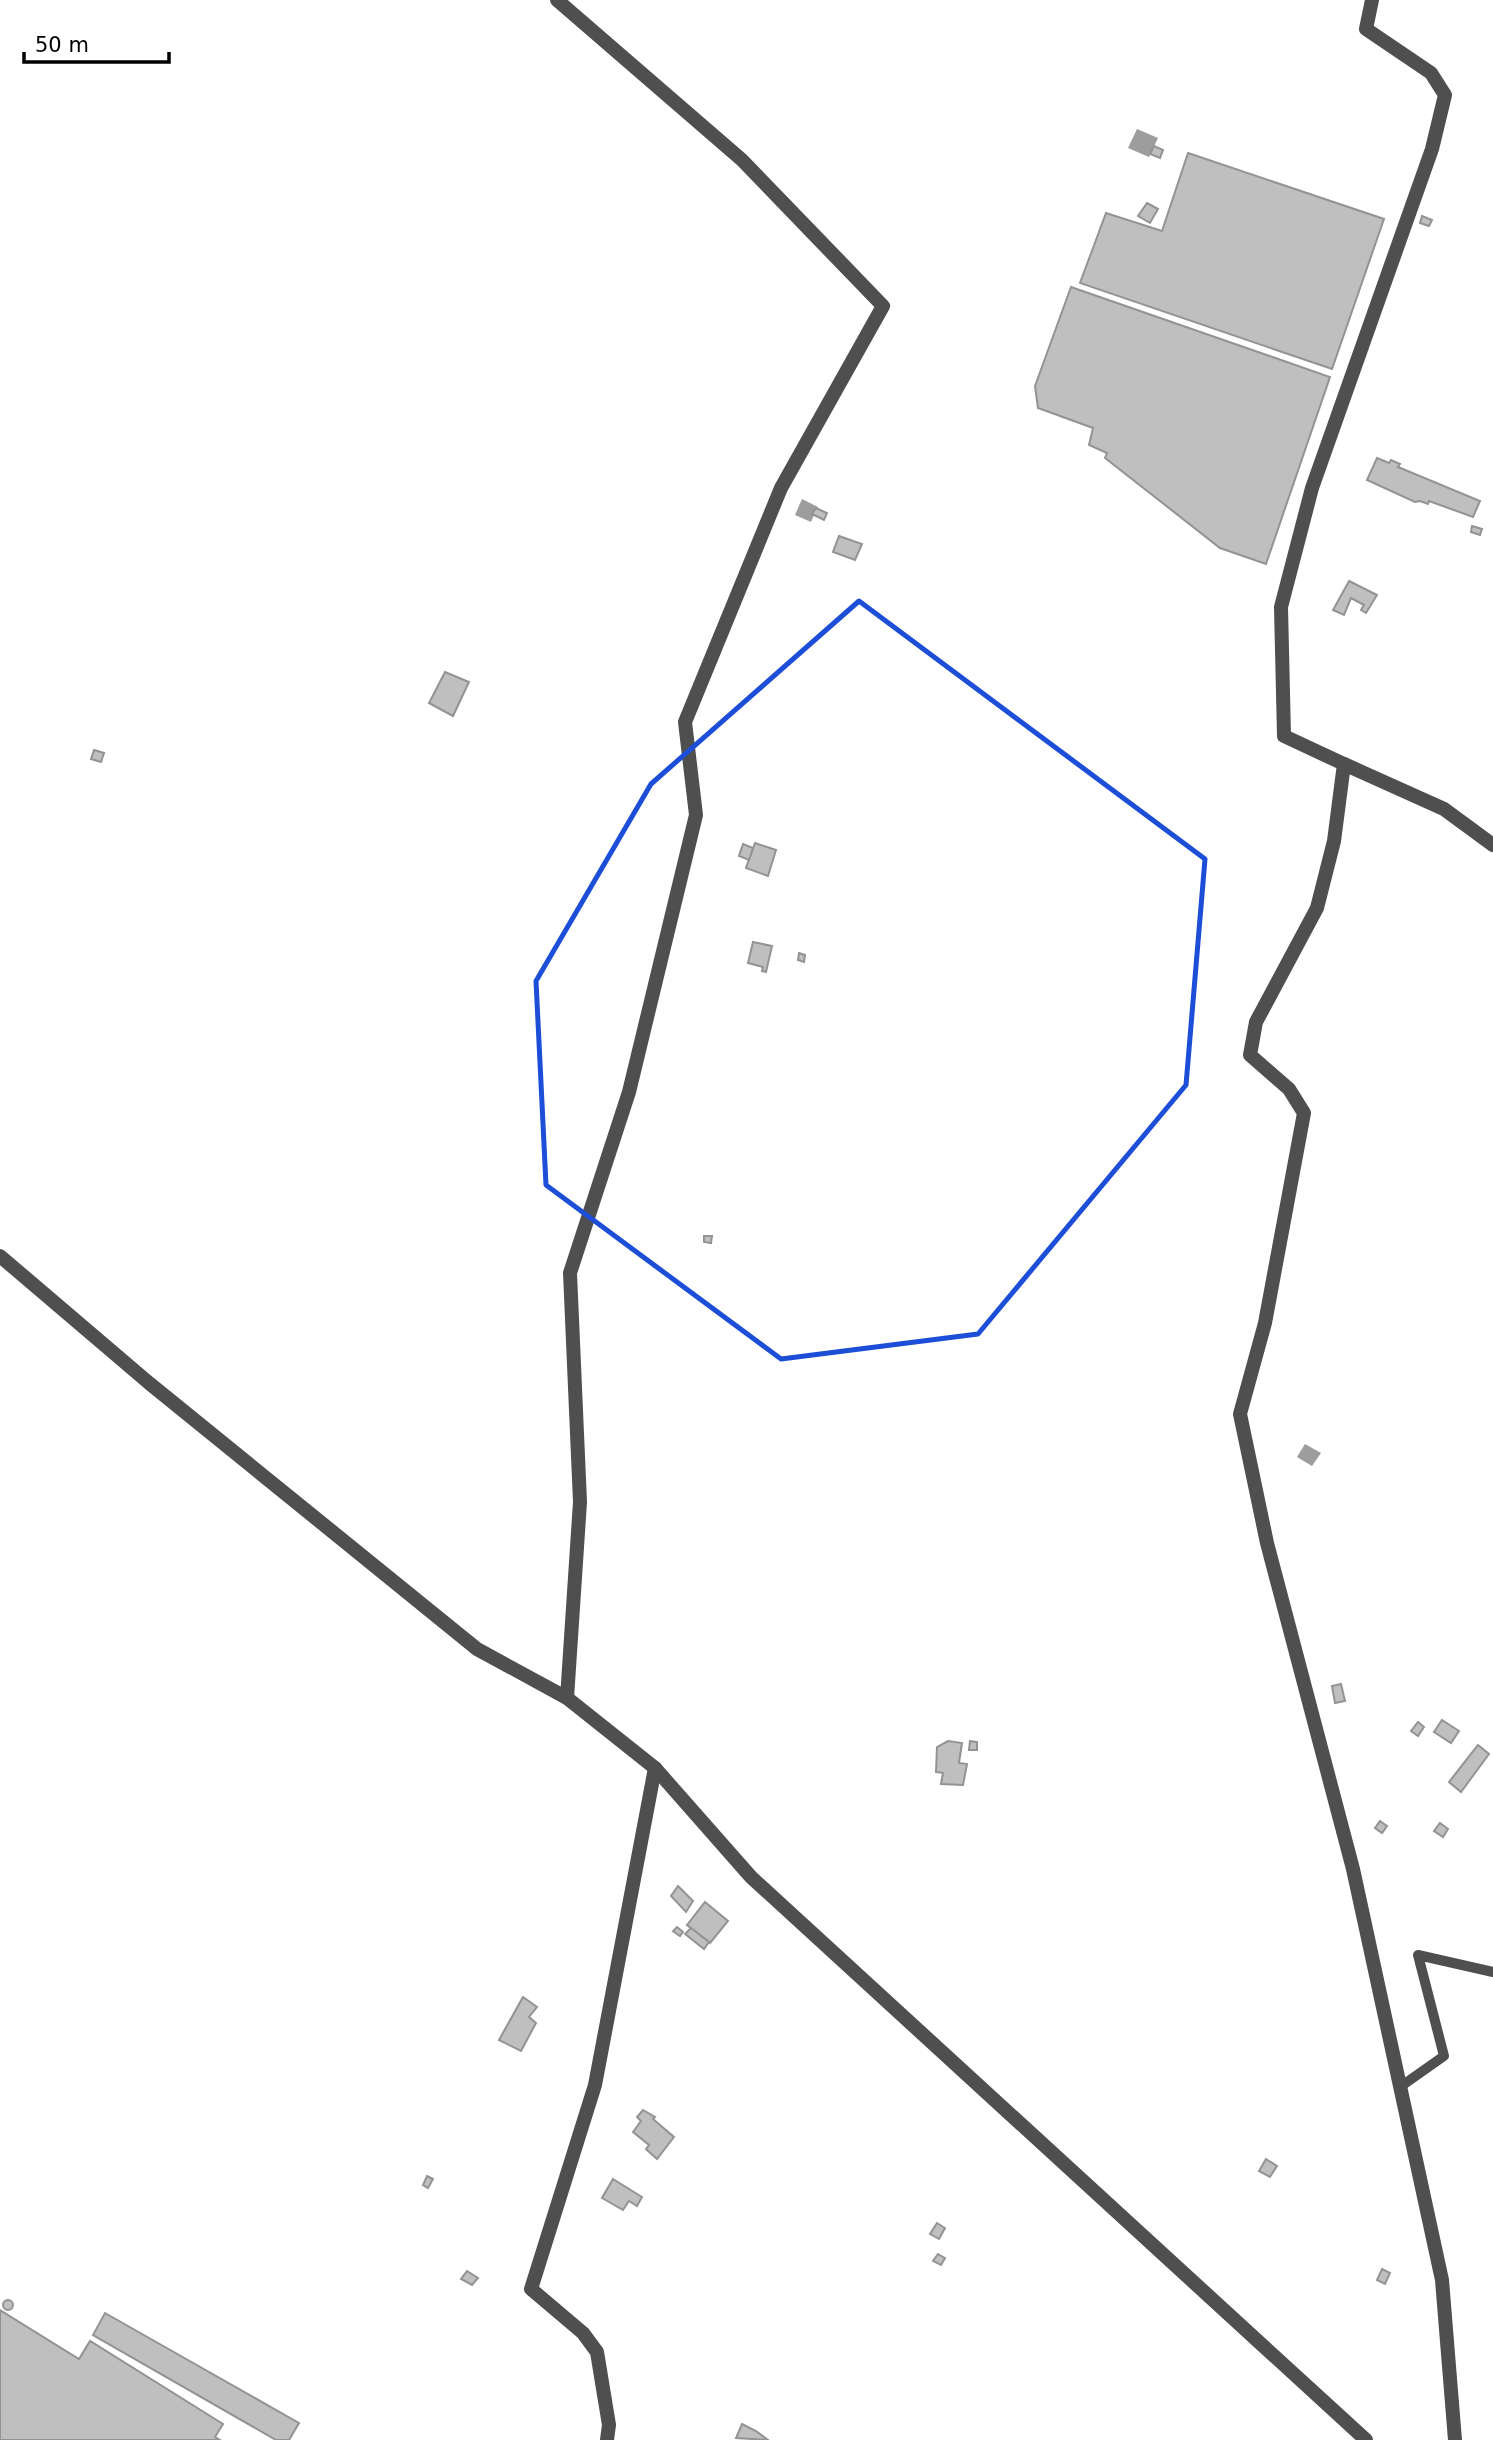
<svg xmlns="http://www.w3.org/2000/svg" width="1493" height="2440" font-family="'DejaVu Sans',sans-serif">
<rect width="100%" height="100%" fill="#fff"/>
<!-- water -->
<g fill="#9d9d9d">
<polygon points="1137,129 1158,138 1149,157 1128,148"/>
<polygon points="802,499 818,507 812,514 814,515 811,522 795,515"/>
<polygon points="1305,1444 1321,1453 1312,1466 1297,1457"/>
</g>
<!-- building -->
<g fill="#bfbfbf" stroke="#939393" stroke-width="2">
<polygon points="1154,146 1163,150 1160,158 1150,154"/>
<polygon points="1188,153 1384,219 1332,369 1080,283 1106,213 1162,231"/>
<polygon points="1147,203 1158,209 1150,223 1138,216"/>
<polygon points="1422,216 1432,220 1429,226 1420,223"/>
<polygon points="1071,287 1330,377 1266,564 1220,548 1105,458 1107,453 1089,445 1093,428 1038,408 1035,386"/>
<polygon points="1377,458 1389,463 1391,460 1400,464 1398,467 1480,501 1473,517 1429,501 1428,504 1420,501 1415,502 1367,480"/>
<polygon points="816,508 827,513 824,520 812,514"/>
<polygon points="1472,526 1482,529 1480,535 1471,532"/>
<polygon points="839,536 862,544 855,560 833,552"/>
<polygon points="1349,581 1377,595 1366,613 1361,610 1364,605 1351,598 1344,615 1333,610"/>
<polygon points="445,672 469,682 453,716 429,703"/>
<polygon points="94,750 104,753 101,762 91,759"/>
<polygon points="755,843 776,850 768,876 746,868"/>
<polygon points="743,844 753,848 749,860 739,856"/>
<polygon points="753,942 772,946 766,972 762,971 763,967 748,963"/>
<polygon points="799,953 805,955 804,962 798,960"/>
<polygon points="704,1236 712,1236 711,1243 704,1242"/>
<polygon points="1341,1684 1345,1701 1335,1703 1332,1686"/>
<polygon points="1442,1720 1459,1731 1451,1743 1434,1732"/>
<polygon points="1418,1722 1424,1727 1418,1736 1411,1731"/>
<polygon points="948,1741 962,1743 959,1763 967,1764 963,1785 941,1784 943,1773 936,1772 937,1747"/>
<polygon points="970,1741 977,1742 977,1750 969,1750"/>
<polygon points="1478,1745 1489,1754 1461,1792 1449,1782"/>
<polygon points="1380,1821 1387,1826 1382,1833 1375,1828"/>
<polygon points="1440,1823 1448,1829 1443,1837 1434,1831"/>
<polygon points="678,1886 693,1901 686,1912 671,1896"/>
<polygon points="705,1902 728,1921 710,1943 687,1925"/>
<polygon points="677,1927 683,1932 680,1936 673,1931"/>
<polygon points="691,1928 709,1942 704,1949 685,1934"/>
<polygon points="523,1997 537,2007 529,2017 536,2023 521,2051 499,2040"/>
<polygon points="643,2110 655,2117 653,2119 674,2137 657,2159 646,2149 649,2145 633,2132 641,2121 637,2117"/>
<polygon points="1266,2159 1277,2166 1270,2177 1259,2171"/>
<polygon points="427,2176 433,2179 428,2188 423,2185"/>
<polygon points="613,2179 642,2197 637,2206 629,2201 623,2210 602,2198"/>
<polygon points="937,2223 945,2228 939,2239 930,2234"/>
<polygon points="938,2254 945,2258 941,2265 933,2261"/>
<polygon points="1382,2269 1390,2273 1385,2284 1377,2280"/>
<polygon points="467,2271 478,2278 472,2285 461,2279"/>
<circle cx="8" cy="2305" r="5"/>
<polygon points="0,2310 79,2359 90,2341 223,2424 215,2437 220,2440 0,2440"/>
<polygon points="105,2313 299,2423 289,2440 276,2440 93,2335"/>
<polygon points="742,2424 756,2431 768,2440 736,2438"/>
</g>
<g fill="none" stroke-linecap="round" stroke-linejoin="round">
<!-- service -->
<polyline stroke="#4f4f4f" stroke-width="10" points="1400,2087 1444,2056 1418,1955 1493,1972"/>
<!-- minor -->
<g stroke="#4f4f4f" stroke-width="14">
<polyline points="557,0 742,160 883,306 781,488 685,722 696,815 629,1092 570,1273 580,1502 567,1698"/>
<polyline points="1372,0 1366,29 1431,73 1445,95 1432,149 1312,488 1281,607 1284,736 1344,764 1334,841 1317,908 1256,1022 1250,1055 1289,1089 1304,1113 1265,1323 1240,1414 1267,1543 1353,1869 1442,2280 1455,2440"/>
<polyline points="1344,764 1444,809 1493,845"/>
<polyline points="0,1256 149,1383 477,1649 567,1698 655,1768 751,1877 1366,2440"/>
<polyline points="607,2440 609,2425 597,2352 583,2333 531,2289 595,2085 655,1768"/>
</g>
</g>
<!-- marked area -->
<path fill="none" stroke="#1d4ed8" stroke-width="5" stroke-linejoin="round" d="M859,601L1205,859L1186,1085L978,1334L781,1359L546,1185L536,981L651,784Z"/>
<!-- scale -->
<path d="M24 52v10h145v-10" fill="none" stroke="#000000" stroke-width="3.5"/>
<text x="35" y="52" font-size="21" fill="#000000" stroke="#ffffff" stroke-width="5" paint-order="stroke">50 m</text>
</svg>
